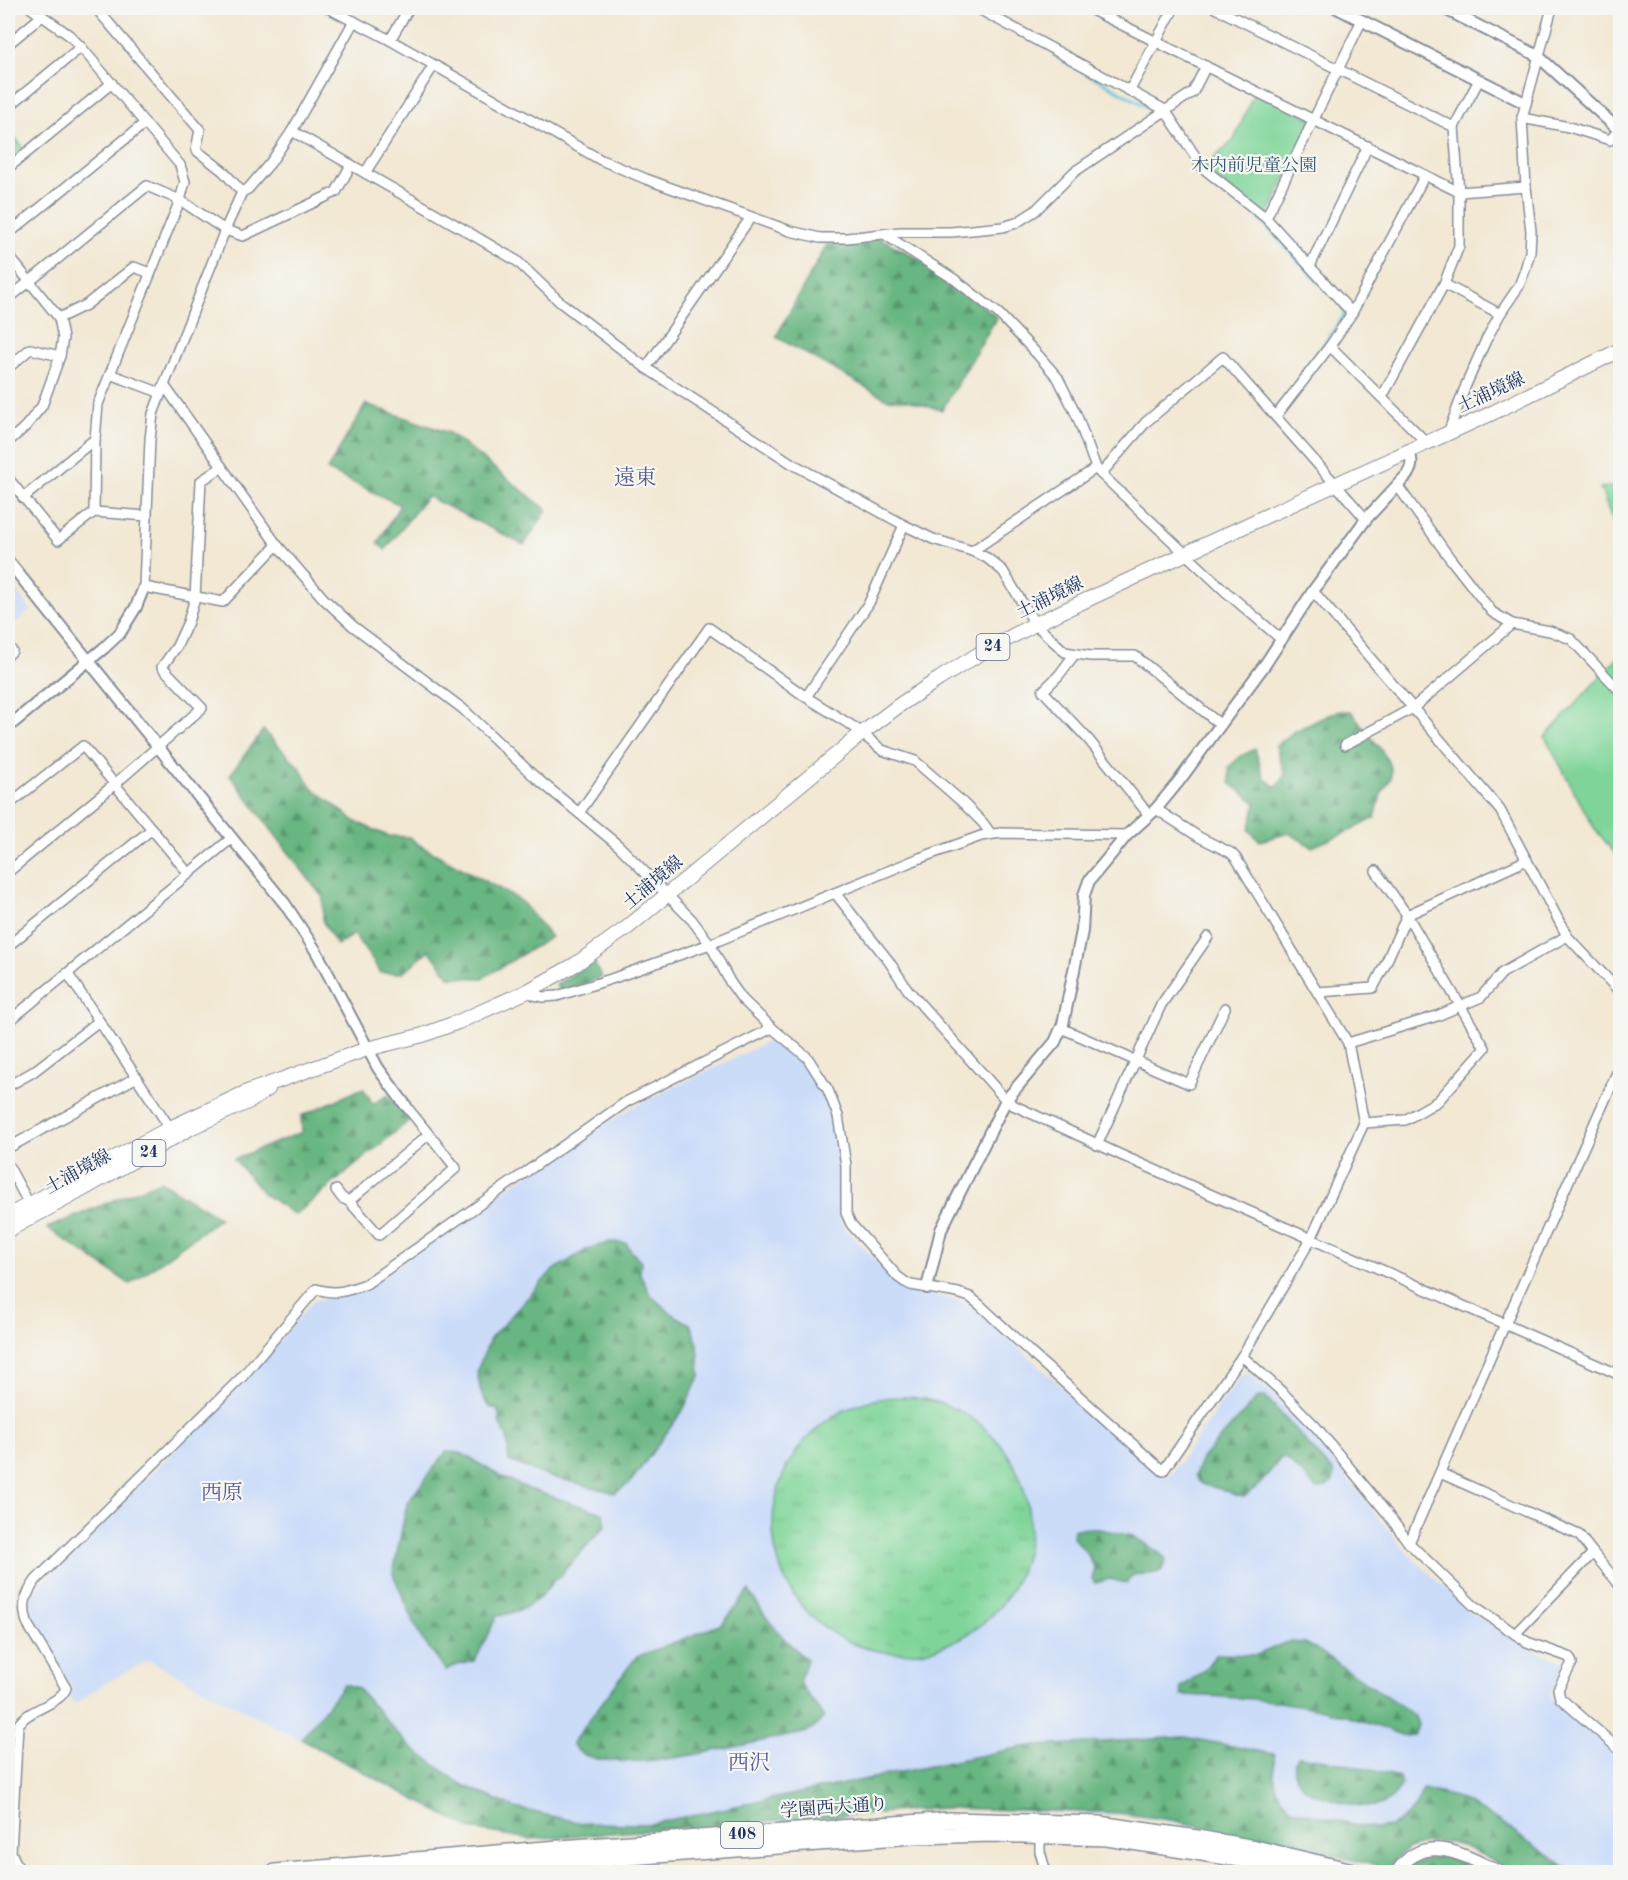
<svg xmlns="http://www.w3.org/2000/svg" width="1628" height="1880" font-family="'Old Standard TT','Noto Serif JP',serif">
<defs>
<pattern id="grass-tufts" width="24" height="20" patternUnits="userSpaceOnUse" patternTransform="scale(1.5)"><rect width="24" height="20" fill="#7fd599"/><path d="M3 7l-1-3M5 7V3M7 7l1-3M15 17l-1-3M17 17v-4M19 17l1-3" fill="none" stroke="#6db786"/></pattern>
<pattern id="forest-firs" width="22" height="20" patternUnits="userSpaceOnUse" patternTransform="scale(1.5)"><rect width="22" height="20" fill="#67b681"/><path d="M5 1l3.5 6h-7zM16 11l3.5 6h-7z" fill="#54946d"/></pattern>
</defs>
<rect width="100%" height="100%" fill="#f6f6f2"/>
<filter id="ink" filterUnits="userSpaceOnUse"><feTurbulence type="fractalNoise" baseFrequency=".0167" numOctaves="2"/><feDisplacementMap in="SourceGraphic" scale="12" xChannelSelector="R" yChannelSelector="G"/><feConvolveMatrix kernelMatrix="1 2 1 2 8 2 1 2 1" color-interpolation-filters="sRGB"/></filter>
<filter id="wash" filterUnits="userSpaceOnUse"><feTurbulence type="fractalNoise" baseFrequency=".008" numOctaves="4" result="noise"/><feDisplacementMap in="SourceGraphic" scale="24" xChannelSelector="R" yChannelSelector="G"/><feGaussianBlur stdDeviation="1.35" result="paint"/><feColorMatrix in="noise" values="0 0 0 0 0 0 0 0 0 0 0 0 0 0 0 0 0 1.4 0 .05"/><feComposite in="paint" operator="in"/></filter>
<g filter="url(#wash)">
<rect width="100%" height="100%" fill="#f2e8d3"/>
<!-- built -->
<g fill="#cbdcf9">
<polygon points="8,581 31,610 8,629"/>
<polygon points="769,1041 777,1041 785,1045 814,1078 829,1106 836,1136 839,1166 839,1214 844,1227 896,1282 907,1290 954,1299 967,1304 977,1310 1142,1459 1156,1471 1168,1478 1242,1374 1247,1373 1276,1397 1312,1434 1403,1548 1468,1610 1525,1647 1563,1661 1565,1665 1550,1693 1552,1700 1620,1759 1620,1872 1512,1872 1467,1849 1452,1844 1436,1843 1422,1844 1413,1848 1400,1856 1388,1869 1170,1822 1119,1815 944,1809 529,1840 470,1830 149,1660 104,1684 75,1704 69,1697 72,1691 70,1685 33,1625 28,1613 30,1596 40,1583 243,1383 313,1301 328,1298 348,1296 367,1288 501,1192 629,1109"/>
</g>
<!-- grass -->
<circle fill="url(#grass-tufts)" stroke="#4d827c" stroke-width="1.5" cx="901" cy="1525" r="128"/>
<!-- forest -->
<g fill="url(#forest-firs)" stroke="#417270" stroke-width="1.5">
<polygon points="878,237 917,258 997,317 942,410 907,400 887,399 776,337 827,244 842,244"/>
<polygon points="366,404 449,433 547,510 524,545 427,496 385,550 378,543 400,505 327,470"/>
<polygon points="1337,711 1351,711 1382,751 1391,768 1391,778 1381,794 1375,818 1352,830 1312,847 1289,833 1260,841 1249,830 1256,803 1230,783 1229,767 1241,756 1255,749 1264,778 1276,787 1285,775 1276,746 1295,731"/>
<polygon points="263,730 300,768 311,787 356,822 388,836 409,837 421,846 518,899 522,902 551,937 483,978 450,977 429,950 403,973 381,973 354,934 337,945 323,922 323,898 230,775"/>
<polygon points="593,961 602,977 560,992 556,985"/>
<polygon points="363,1088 373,1104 388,1095 410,1120 295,1215 264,1194 234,1159 302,1132 301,1116"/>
<polygon points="160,1181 220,1218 130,1284 47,1228"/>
<polygon points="610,1242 626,1243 631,1251 641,1261 640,1274 651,1296 671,1313 690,1324 698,1344 700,1376 683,1410 630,1483 615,1493 547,1476 509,1461 507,1436 500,1425 498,1410 488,1406 481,1393 477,1371 490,1339 552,1271 586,1250"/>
<path d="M1258,1397H1266L1334,1473L1333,1481L1325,1488L1318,1489L1287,1459L1281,1458L1259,1485L1244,1497C1234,1496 1229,1491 1220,1489C1209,1486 1200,1487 1195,1475L1203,1457Z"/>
<polygon points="446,1452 461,1453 500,1476 529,1489 603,1513 606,1525 537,1600 519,1611 497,1616 475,1661 457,1665 446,1671 420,1636 393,1574 407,1503"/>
<path d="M1094,1528L1133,1536L1162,1555L1166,1559C1166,1578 1146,1573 1133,1575L1126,1583L1110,1579L1095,1583L1092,1579L1095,1569C1089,1556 1084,1547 1073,1538L1074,1529Z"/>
<path d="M749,1591C766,1620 782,1638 807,1660L799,1682L824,1717C820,1721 816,1727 811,1730C802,1735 781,1737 771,1739C735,1747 590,1783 572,1743L636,1657L722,1624Z"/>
<path d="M1287,1642L1305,1643L1316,1649L1407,1710L1415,1717L1418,1724L1414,1735L1407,1737C1385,1730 1364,1721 1342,1715C1290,1700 1236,1697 1182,1695L1181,1688L1204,1670L1217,1654L1257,1655Z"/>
<path d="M344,1684L357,1688L408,1745L461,1784L515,1808L582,1823L650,1824L1022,1747L1185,1737L1274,1754C1275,1780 1271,1793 1294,1810L1375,1829L1389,1827L1403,1819L1414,1808L1423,1789L1455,1797L1491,1816L1573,1872C1559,1873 1524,1876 1513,1871C1497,1865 1483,1854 1467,1848C1446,1839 1419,1840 1401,1854C1396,1858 1392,1863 1388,1868L1171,1820L1119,1813L944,1808L530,1839L471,1829L301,1739Z"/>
<path d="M1299,1756L1338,1762L1399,1777L1402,1783C1386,1822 1345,1802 1314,1794C1301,1787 1286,1769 1299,1756Z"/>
<path d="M1446,1856L1483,1872H1405L1404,1870C1417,1860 1430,1858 1446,1856Z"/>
</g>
<!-- park -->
<g fill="#7fd599" stroke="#4d827c" stroke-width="1.5">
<polygon points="1255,91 1314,120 1266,218 1203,168 1234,140"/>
<polygon points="8,129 25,150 8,164"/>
<polygon points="1620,486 1620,540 1600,488"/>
<polygon points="1620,655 1620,860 1593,826 1545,737"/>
</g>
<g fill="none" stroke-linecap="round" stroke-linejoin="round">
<!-- stream -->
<g stroke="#5bc2d8" stroke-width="3">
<polyline points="968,8 975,11"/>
<polyline points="1054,55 1155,111"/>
<polyline points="1162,116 1179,140"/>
<polyline points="1256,215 1319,283"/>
<polyline points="1300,378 1345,314 1342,308"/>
<polyline points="1276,411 1275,409 1285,398"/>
</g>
</g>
</g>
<g filter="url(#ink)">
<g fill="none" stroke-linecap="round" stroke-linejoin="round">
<defs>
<g id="minor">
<polyline points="96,8 200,130 196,150 223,171 242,192"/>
<polyline points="328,8 390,40 601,160 646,179 790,231 820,238 847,238 900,232 951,232 1003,227 1016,223 1035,211 1074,172 1193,92 1206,66"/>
<polyline points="977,8 1165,110 1203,168 1266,218 1352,313 1330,346 1427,443"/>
<polyline points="1088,8 1459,192 1526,187"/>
<polyline points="1215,8 1454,127"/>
<polyline points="390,40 409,8"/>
<polyline points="8,44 42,16"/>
<polyline points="1130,90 1174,8"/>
<polyline points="8,107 81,47"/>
<polyline points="1522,118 1569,127 1610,140 1619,130"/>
<polyline points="292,131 461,228 517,261 560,302 646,368 791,463 904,525"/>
<polyline points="8,168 112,83"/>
<polyline points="365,173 434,65"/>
<polyline points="1266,218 1362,20"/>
<polyline points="8,234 145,123"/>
<polyline points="884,234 954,279 999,314 1038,355 1058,378 1077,416 1096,468 1101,474 1146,422 1223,357 1366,519"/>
<polyline points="8,255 59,318 63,338 60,356 42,406 25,427 8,442"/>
<polyline points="1310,266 1368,146"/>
<polyline points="1444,284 1500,314"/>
<polyline points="8,299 147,186 180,200 225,230 243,236 336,192 351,165"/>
<polyline points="1352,313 1425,175"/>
<polyline points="59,318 86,305 134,267 150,273"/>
<polyline points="8,368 30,349 60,356"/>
<polyline points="646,368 751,217"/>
<polyline points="110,374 161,393"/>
<polyline points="164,385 277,545 324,599 353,626 463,709 535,777 619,846 692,920 710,944 730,982 742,999 772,1028 807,1057 828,1090 838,1116 846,1165 846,1213 851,1224 898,1277 905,1282 911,1285 958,1293 970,1297 980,1305 1031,1353 1163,1471 1242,1356 1311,1239 1364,1123 1348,1043 1236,858 1231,853 1199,837 1156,809"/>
<polyline points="1382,397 1444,284 1459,246 1459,192 1454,127 1479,80"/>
<polyline points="1276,416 1330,346"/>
<polyline points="1448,433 1466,385 1486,340 1500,314 1519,286 1525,270 1530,252 1531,231 1526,187 1522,118 1552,8"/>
<polyline points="1101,474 1225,591 1282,640"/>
<polyline points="8,478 58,540 94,512 147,516"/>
<polyline points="1397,485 1449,557 1492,612 1512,624 1550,631 1571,639 1620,691"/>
<polyline points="23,498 95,439 98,404 180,200 185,182 180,165 81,47 69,35 31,8"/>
<polyline points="94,512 95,439"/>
<polyline points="277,545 223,602 144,587 150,439 153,414 161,393 225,230 242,192 248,189 271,162 292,131 354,21"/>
<polyline points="972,551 1096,468"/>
<polyline points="1313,591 1500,810 1567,936 1620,992"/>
<polyline points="8,646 12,651 8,655"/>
<polyline points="1074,655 1059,675 1043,691 1088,739 1149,815"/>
<polyline points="806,697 869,603 904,525 933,539 972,551 987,558 1003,571 1035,624 1065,652 1090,656 1135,656 1221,725"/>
<polyline points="1345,745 1413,708 1512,624"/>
<polyline points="8,805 83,746 189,874"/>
<polyline points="579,813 709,628 806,697 854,727 882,750 915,761 961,801 983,823 991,834"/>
<polyline points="8,872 115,784 202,708 162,667 177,646 188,622 195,598 201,481 222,467"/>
<polyline points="835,893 888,960 908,990 1006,1100 1013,1105 1121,1155 1620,1375"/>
<polyline points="8,946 152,829"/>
<polyline points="68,974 170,1128"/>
<polyline points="528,991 534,995 544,997 557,996 611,979 710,944 920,858 981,836 1001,833 1127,835"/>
<polyline points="1318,992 1373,988 1385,965 1407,915 1527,860"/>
<polyline points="8,1022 232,838"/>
<polyline points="1061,1028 1189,1084 1225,1008"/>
<polyline points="1348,1043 1437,1016 1481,997 1502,973 1567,936"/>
<polyline points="8,1086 33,1072 99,1021"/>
<polyline points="406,1106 456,1168 379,1235 349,1201 428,1135"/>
<polyline points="1364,1123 1405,1120 1438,1101 1485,1048 1407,915 1376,871"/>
<polyline points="1097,1145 1161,1005 1208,937"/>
<polyline points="8,1148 137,1077"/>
<polyline points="8,1165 29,1204"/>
<polyline points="336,1190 342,1198 349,1201"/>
<polyline points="1242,1356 1282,1392 1317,1428 1386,1512 1409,1543 1473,1605 1527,1642 1569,1657 1572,1663 1558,1689 1560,1698 1620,1750"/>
<polyline points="1440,1473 1579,1535 1593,1553"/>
<polyline points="1409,1543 1505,1324 1620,1066"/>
<polyline points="1515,1634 1593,1553 1620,1585"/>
<polyline points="1040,1831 1040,1852 1046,1872"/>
<path d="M20,1872L11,1852L18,1726C27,1708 59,1706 66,1688L28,1625C21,1606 25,1595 36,1580L242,1377L316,1289C336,1295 347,1291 366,1284L626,1102L772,1028"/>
</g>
<g id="tertiary">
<polyline points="1337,8 1525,103"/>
<polyline points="1443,8 1538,56 1620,131"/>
<polyline points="1550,8 1552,8"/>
<polyline points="8,561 285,904 316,951 378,1068 406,1106"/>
<polyline points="8,727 104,648 120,633 136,607 144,587"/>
<path d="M927,1288L941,1230L1006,1100L1055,1042L1063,1024L1082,931L1084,895L1089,881L1127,835L1156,809L1179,781L1266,663L1313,591L1366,519L1407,475C1413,466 1412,460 1409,450"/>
</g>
<path id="secondary" d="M1397,1872C1424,1830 1465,1856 1499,1872"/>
<g id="primary">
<polyline points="8,1216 170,1128 247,1092 367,1049 423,1035 458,1022 528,991 576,964 628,927 861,734 901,704 939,679 979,654 1035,624 1264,517 1488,415 1620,350"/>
<polyline points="8,1230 69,1197 194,1126 252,1100 268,1089"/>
</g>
<g id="trunk">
<polyline points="275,1872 533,1850 950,1820 1099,1824 1197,1838 1255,1848 1357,1872"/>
<polyline points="436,1872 535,1864 913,1836 993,1834 1107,1838 1253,1861 1303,1872"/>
</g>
</defs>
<!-- minor casing -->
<use href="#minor" stroke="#868c98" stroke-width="12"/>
<!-- tertiary casing -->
<use href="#tertiary" stroke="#868c98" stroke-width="14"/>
<!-- secondary casing -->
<use href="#secondary" stroke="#868c98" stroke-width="15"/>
<!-- primary casing -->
<use href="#primary" stroke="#868c98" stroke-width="16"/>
<!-- trunk casing -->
<use href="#trunk" stroke="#868c98" stroke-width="18"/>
<!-- minor -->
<use href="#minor" stroke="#fff" stroke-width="9"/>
<!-- tertiary -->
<use href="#tertiary" stroke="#fff" stroke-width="10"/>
<!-- secondary -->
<use href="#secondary" stroke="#fff" stroke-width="12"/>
<!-- primary -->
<use href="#primary" stroke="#fff" stroke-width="14"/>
<!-- trunk -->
<use href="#trunk" stroke="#fff" stroke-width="15"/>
</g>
</g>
<g text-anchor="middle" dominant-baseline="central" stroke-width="4.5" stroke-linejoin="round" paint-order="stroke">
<!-- shield labels -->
<g fill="#f6f6f2" stroke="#5d6b8a" stroke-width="1.5">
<rect x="976.5" y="634" width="33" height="26" rx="4.5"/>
<rect x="132.5" y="1140" width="33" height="26" rx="4.5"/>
<rect x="721" y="1822" width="42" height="26" rx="4.5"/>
</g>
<g font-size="16" font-weight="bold" fill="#1b2f5e">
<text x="993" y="647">24</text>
<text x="149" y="1153">24</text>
<text x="742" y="1835">408</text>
</g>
<!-- park labels -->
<g font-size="18" fill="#34586d" stroke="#f6f6f2">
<text x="1254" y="166">木内前児童公園</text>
</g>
<!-- street labels -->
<g font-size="18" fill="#1b2f5e" stroke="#f6f6f2">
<text transform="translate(1491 393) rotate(-25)">土浦境線</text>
<text transform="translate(1050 598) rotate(-26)">土浦境線</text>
<text transform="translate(653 883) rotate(-40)">土浦境線</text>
<text transform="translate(78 1172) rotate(-29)">土浦境線</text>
<text transform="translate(834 1808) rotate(-4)">学園西大通り</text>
</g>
<!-- quarter labels -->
<g font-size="21" fill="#565c90" stroke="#f6f6f2">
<text x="635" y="478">遠東</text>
<text x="222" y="1493">西原</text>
<text x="749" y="1763">西沢</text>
</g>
</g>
<!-- margin -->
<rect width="1628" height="1880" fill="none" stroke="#f6f6f2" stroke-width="30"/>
</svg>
